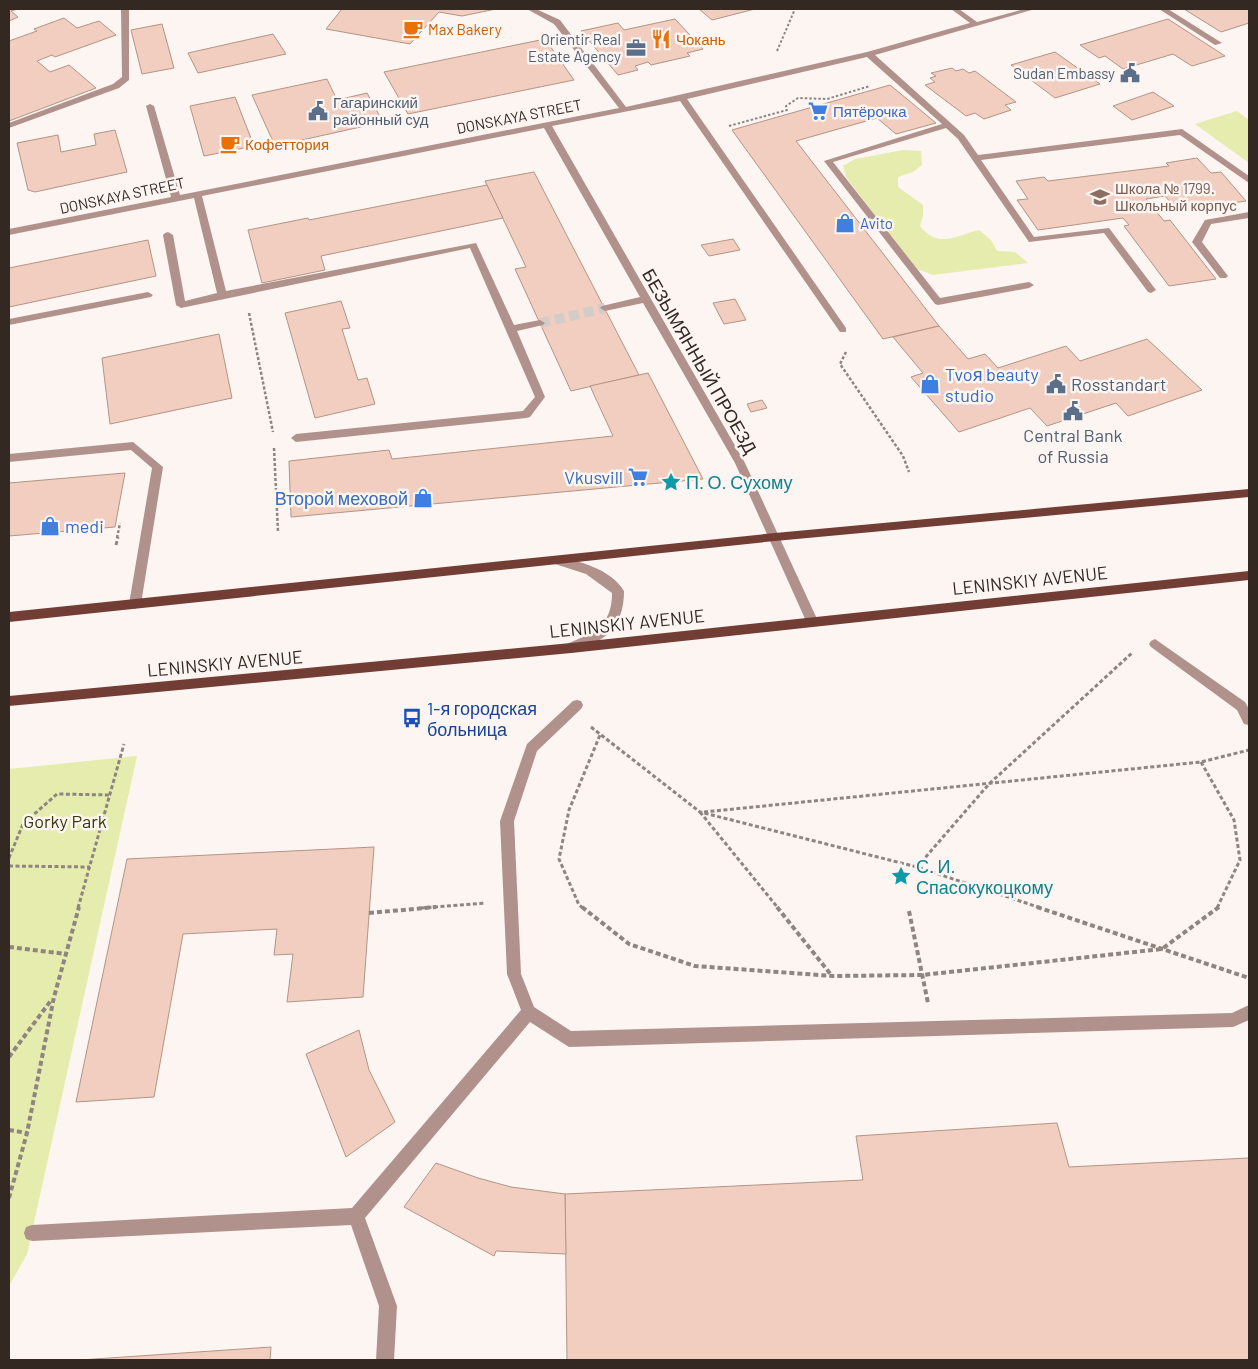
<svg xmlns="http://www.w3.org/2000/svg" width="1258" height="1369" font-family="Barlow,sans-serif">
<rect width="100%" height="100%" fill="#fcf5f2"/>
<!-- green -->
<g fill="#e6ecae">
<polygon points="1237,111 1249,120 1249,163 1195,124"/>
<path d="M903,150L921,151L922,165L913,172L898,177V187L923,205V216L920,226C938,249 955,236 979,230L991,240L997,251L1015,252L1028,263L933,275L915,268L846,177L843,166L855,159Z"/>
<polygon points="137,756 27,1254 9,1286 9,769"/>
</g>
<!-- building -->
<g fill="#f1cebf" stroke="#b49485">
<polygon points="9,9 18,9 11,11 18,17 9,21"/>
<polygon points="342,9 496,9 462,16 439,12 410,44 326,29"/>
<polygon points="699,9 755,9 712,20"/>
<polygon points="1184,9 1249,9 1249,23 1221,32"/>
<polygon points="64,18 77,28 99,21 116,35 55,57 52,55 37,61 50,72 69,65 96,88 9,121 9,41 37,31 34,29"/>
<polygon points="675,19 703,49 687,53 690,56 651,65 648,62 635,66 638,70 618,75 581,31 618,23 624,30"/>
<polygon points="1168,19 1225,56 1192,66 1173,54 1123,69 1105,56 1099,58 1080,45"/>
<polygon points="162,24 174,68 142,74 131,30"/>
<polygon points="273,34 286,54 198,73 188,53"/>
<polygon points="545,39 574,80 408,114 384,72"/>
<polygon points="1055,52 1100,84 1055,98 1011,65"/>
<polygon points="952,68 956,71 963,69 969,73 975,71 1016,102 1005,105 1011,110 984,119 975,113 966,116 925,85 935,82 930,78 936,76 931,73"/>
<polygon points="327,79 337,100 367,93 383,122 275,146 252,95"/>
<polygon points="890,85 936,123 896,134 877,118 796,141 939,326 883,339 732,130"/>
<polygon points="1153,92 1174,106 1132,120 1113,106"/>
<polygon points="235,97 254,146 204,156 190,106"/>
<polygon points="115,130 127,172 35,192 28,190 17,143 58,135 61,152 96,145 94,134"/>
<polygon points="1197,158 1211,173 1221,172 1246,201 1178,211 1165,196 1146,199 1164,221 1170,220 1216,279 1169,286 1124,226 1129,225 1123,218 1038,230 1017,200 1028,199 1016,181 1044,177 1048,181 1169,166 1166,163"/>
<polygon points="534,172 639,375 571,391 515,269 526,267 485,181"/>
<polygon points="487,185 503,218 321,256 325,270 262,283 248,230 308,218 309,220"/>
<polygon points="733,239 740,250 709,256 701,245"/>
<polygon points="148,240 156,276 9,307 9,268"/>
<polygon points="735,299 746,320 724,324 713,303"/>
<polygon points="341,301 350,328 342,329 358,380 367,378 375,404 315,418 285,313"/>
<polygon points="939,326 968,359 985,354 998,368 1066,346 1080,361 1147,339 1202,390 1128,416 1116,403 1047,426 1030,408 959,432 911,377 923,373 893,337"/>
<polygon points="219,334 232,398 110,424 102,358"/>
<polygon points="648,373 703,479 291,517 289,461 389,450 392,459 613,436 590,386"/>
<polygon points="762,400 767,408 751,412 747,404"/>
<polygon points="125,473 115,527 9,536 9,483"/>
<polygon points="374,847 363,997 287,1002 293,954 274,955 277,929 183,934 154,1097 76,1102 127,859"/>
<polygon points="359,1030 369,1070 395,1122 346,1157 306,1054"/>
<polygon points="1057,1123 1069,1167 1249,1158 1249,1360 567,1360 565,1194 863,1180 856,1136"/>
<polygon points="436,1163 478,1178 511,1187 565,1194 566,1254 496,1251 494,1256 404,1207"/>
<polygon points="271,1347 270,1360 80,1360"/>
</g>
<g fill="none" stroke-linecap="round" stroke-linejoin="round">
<!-- minor-tunnel -->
<polyline stroke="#d4ccc8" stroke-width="10" stroke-dasharray="10 5" stroke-linecap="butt" points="540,323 605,308"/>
<!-- path-far3 -->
<g stroke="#8f8580" stroke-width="2" stroke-dasharray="2.5 2" stroke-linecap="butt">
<polyline points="777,51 795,9"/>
<polyline points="729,126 787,110 786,106 798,98 827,99 870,86"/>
</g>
<!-- path-far2 -->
<g stroke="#8f8580" stroke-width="2.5" stroke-dasharray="3 2" stroke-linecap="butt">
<polyline points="249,313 273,432"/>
<polyline points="846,352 840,364 903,456 909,472"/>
<polyline points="274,448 278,532"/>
<polyline points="117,538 120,523"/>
</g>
<!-- path-far1 -->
<g stroke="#8f8580" stroke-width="3" stroke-dasharray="4 2.5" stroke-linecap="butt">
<polyline points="116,545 118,537"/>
<polyline points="591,727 700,812 917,867 1041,908"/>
<polyline points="1201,762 1234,820 1240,860 1217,908"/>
<polyline points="700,812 778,908"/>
<polyline points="704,812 1201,762 1249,750"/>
<polyline points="9,858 23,824 57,794 110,795"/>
<polyline points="9,866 90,867"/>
<polyline points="917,867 989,784 1132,653"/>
<polyline points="78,908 124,744"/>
<polyline points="421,908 485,903"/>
<polyline points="583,908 579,905 559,859 569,810 600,735"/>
</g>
<!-- path -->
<g stroke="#8f8580" stroke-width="4" stroke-dasharray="5 3" stroke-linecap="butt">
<polyline points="582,907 629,944 695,966 833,976 922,975 1162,949 1219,907"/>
<polyline points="777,907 832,976"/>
<polyline points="1037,907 1249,978"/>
<polyline points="909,911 928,1003"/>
<polyline points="369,913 436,907"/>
<polyline points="9,947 66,954"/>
<polyline points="9,1057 52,999"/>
<polyline points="9,1130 27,1133"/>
<polyline points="9,1198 27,1133 54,997 79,907"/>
</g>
<!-- minor -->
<g fill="#b1918b" fill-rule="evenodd">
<polygon points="121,9 129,9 129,80 119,88 9,128 9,123 113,84 122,77"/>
<polygon points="527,9 536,9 560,20 626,107 867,52 970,23 951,9 959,9 977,22 1024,9 1035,9 875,55 964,135 978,155 1182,129 1249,176 1249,183 1180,135 981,160 1034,237 1109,228 1156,290 1151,293 1148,292 1104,233 1029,242 958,139 946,128 833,162 940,298 1029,282 1034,285 1029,288 938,305 935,304 824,161 942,124 867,57 687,99 846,328 846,332 840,332 680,101 552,126 745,463 818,621 812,626 806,621 735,463 643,303 605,311 600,308 602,306 640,297 544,128 202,196 226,291 476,243 514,325 540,320 545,323 543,325 517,331 545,397 530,417 526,418 296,442 291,438 296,434 523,411 535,397 470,248 181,308 176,305 163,235 165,233 168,232 173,235 185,301 217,293 194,198 9,235 9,229 171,197 146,106 150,104 154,106 180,195 619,108 554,24"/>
<polygon points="1159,9 1168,9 1222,43 1215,45"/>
<polygon points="1249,212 1249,218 1211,224 1202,242 1228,276 1226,278 1220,278 1192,242 1205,220"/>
<polygon points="148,292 153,295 151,297 9,325 9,319"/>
<polygon points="133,442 163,467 141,604 135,609 129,604 152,468 131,450 9,462 9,454"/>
<path d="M556,556C579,561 611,569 624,591C624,628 604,642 571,653L567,652L565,648L567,644C594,632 612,626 612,593L586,574L552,563L550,560Z"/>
<polygon points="1155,639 1245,702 1249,709 1249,725 1244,724 1237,710 1151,647 1149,644 1151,641"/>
<polygon points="577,700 581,701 583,705 581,709 537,751 514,821 521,974 534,1007 571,1031 1232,1013 1249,1005 1249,1020 1233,1027 569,1047 530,1022 365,1218 397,1306 394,1360 376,1360 379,1306 351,1225 32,1241 26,1239 24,1233 26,1227 32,1225 352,1208 521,1010 507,974 500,821 527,744 573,701"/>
</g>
<!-- major -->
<g fill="#723d35" fill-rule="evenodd">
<polygon points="1249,489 1249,497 775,541 9,622 9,612 775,533"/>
<polygon points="1249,571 1249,580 571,653 9,706 9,696 571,643"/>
</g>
</g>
<!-- icons -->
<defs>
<symbol id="cafe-bare" viewBox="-9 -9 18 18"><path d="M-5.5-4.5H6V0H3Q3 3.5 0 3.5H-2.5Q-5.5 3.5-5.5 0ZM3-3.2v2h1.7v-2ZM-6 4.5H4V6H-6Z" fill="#e8710a" stroke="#fcf5f2" stroke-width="2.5" paint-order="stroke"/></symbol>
<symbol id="restaurant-bare" viewBox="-9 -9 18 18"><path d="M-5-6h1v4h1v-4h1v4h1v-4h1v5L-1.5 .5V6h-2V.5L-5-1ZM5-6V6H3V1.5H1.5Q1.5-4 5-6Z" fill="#e8710a" stroke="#fcf5f2" stroke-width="2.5" paint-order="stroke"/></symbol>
<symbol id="office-bare" viewBox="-9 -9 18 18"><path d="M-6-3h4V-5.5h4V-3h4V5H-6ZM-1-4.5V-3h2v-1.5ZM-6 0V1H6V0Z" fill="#5c6f8a" stroke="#fcf5f2" stroke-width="2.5" paint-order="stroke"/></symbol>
<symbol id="civic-bare" viewBox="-9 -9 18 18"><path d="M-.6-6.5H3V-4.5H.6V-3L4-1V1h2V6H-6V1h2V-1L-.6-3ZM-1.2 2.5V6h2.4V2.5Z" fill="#5c6f8a" stroke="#fcf5f2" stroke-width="2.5" paint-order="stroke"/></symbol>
<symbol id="supermarket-bare" viewBox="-9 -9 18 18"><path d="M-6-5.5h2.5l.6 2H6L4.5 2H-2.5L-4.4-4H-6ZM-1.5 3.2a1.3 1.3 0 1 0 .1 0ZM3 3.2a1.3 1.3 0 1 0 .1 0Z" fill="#3f7fe0" stroke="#fcf5f2" stroke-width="2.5" paint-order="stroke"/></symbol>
<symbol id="school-bare" viewBox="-9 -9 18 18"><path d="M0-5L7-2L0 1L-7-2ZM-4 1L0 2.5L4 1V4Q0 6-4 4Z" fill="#8d6e63" stroke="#fcf5f2" stroke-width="2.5" paint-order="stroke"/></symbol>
<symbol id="shop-bare" viewBox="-9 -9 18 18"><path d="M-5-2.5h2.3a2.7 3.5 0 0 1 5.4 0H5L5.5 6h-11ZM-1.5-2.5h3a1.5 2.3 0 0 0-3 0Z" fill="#3f7fe0" stroke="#fcf5f2" stroke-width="2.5" paint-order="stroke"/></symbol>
<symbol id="sight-bare" viewBox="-9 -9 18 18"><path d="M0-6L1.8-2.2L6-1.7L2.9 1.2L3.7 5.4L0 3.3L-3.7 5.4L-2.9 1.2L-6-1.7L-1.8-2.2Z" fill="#0f9aa8" stroke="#fcf5f2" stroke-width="2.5" paint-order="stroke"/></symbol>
<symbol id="bus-bare" viewBox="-9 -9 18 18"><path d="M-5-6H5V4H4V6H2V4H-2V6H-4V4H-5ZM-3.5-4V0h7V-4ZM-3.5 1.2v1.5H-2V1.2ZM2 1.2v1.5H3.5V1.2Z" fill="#1a4fb4" stroke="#fcf5f2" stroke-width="2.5" paint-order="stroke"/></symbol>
</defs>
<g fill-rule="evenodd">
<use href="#cafe-bare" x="399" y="15" width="28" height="28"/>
<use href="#restaurant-bare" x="647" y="25" width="28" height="28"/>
<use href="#office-bare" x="622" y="34" width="28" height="28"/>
<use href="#civic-bare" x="1116" y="59" width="28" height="28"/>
<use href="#civic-bare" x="304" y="97" width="28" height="28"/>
<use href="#supermarket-bare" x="804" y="97" width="28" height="28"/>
<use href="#cafe-bare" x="216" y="130" width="28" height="28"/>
<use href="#school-bare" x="1086" y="183" width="28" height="28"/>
<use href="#shop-bare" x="831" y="209" width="28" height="28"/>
<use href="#shop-bare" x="916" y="370" width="28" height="28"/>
<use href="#civic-bare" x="1042" y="370" width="28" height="28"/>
<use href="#civic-bare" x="1059" y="397" width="28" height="28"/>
<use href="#supermarket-bare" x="624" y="463" width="28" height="28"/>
<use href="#sight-bare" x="657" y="468" width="28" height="28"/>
<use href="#shop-bare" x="409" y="484" width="28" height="28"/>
<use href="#shop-bare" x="36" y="512" width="28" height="28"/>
<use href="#bus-bare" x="398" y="704" width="28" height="28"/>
<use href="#sight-bare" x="887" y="862" width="28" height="28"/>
</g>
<g text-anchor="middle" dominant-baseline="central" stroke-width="5" stroke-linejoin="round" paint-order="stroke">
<!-- far-food labels -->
<g font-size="15" fill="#c56008" stroke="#fcf5f2" text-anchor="start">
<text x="428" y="29">Max Bakery</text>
<text x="676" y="39">Чокань</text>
<text x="245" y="144">Кофеттория</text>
</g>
<!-- far-service labels -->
<g font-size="15" fill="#4e5e75" stroke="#fcf5f2" text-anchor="end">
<text x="621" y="39">Orientir Real<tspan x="621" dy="17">Estate Agency</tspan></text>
<text x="1115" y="73">Sudan Embassy</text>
<text x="333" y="102" text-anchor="start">Гагаринский<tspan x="333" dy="17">районный суд</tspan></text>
</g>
<!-- far-shop labels -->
<g font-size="15" fill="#366cbe" stroke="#fcf5f2" text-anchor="start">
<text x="833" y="111">Пятёрочка</text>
<text x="860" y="223">Avito</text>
</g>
<!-- far-street labels -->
<g font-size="15" fill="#342822" stroke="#fcf5f2">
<text transform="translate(519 116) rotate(-11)">DONSKAYA STREET</text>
<text transform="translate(122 195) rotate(-12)">DONSKAYA STREET</text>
</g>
<!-- far-education labels -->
<g font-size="15" fill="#785e54" stroke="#fcf5f2" text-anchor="start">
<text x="1115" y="188">Школа № 1799.<tspan x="1115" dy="17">Школьный корпус</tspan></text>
</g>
<!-- street labels -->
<g font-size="18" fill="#342822" stroke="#fcf5f2">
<text transform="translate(700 361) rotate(60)">БЕЗЫМЯННЫЙ ПРОЕЗД</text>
<text transform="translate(1030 580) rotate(-6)">LENINSKIY AVENUE</text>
<text transform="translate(627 623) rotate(-6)">LENINSKIY AVENUE</text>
<text transform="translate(225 663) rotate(-5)">LENINSKIY AVENUE</text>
</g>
<!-- shop labels -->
<g font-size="18" fill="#366cbe" stroke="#fcf5f2" text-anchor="start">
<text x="945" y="374">Tvoя beauty<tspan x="945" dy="21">studio</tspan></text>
<text x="623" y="477" text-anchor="end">Vkusvill</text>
<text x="408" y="498" text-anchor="end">Второй меховой</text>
<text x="65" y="526">medi</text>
</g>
<!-- service labels -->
<g font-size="18" fill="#4e5e75" stroke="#fcf5f2" text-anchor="start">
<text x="1071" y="384">Rosstandart</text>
<text x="1073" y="435" text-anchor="middle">Central Bank<tspan x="1073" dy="21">of Russia</tspan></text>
</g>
<!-- culture labels -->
<g font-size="18" fill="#0d838f" stroke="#fcf5f2" text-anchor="start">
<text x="686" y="482">П. О. Сухому</text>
<text x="916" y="866">С. И.<tspan x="916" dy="21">Спасокукоцкому</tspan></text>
</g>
<!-- transit labels -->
<g font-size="18" fill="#164399" stroke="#fcf5f2" text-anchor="start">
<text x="427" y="708">1-я городская<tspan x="427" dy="21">больница</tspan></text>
</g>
<!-- park labels -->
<g font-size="18" fill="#373903" stroke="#fcf5f2">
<text x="65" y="821">Gorky Park</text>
</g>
</g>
<!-- border -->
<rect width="1258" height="1369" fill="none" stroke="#342822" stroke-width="20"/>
</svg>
